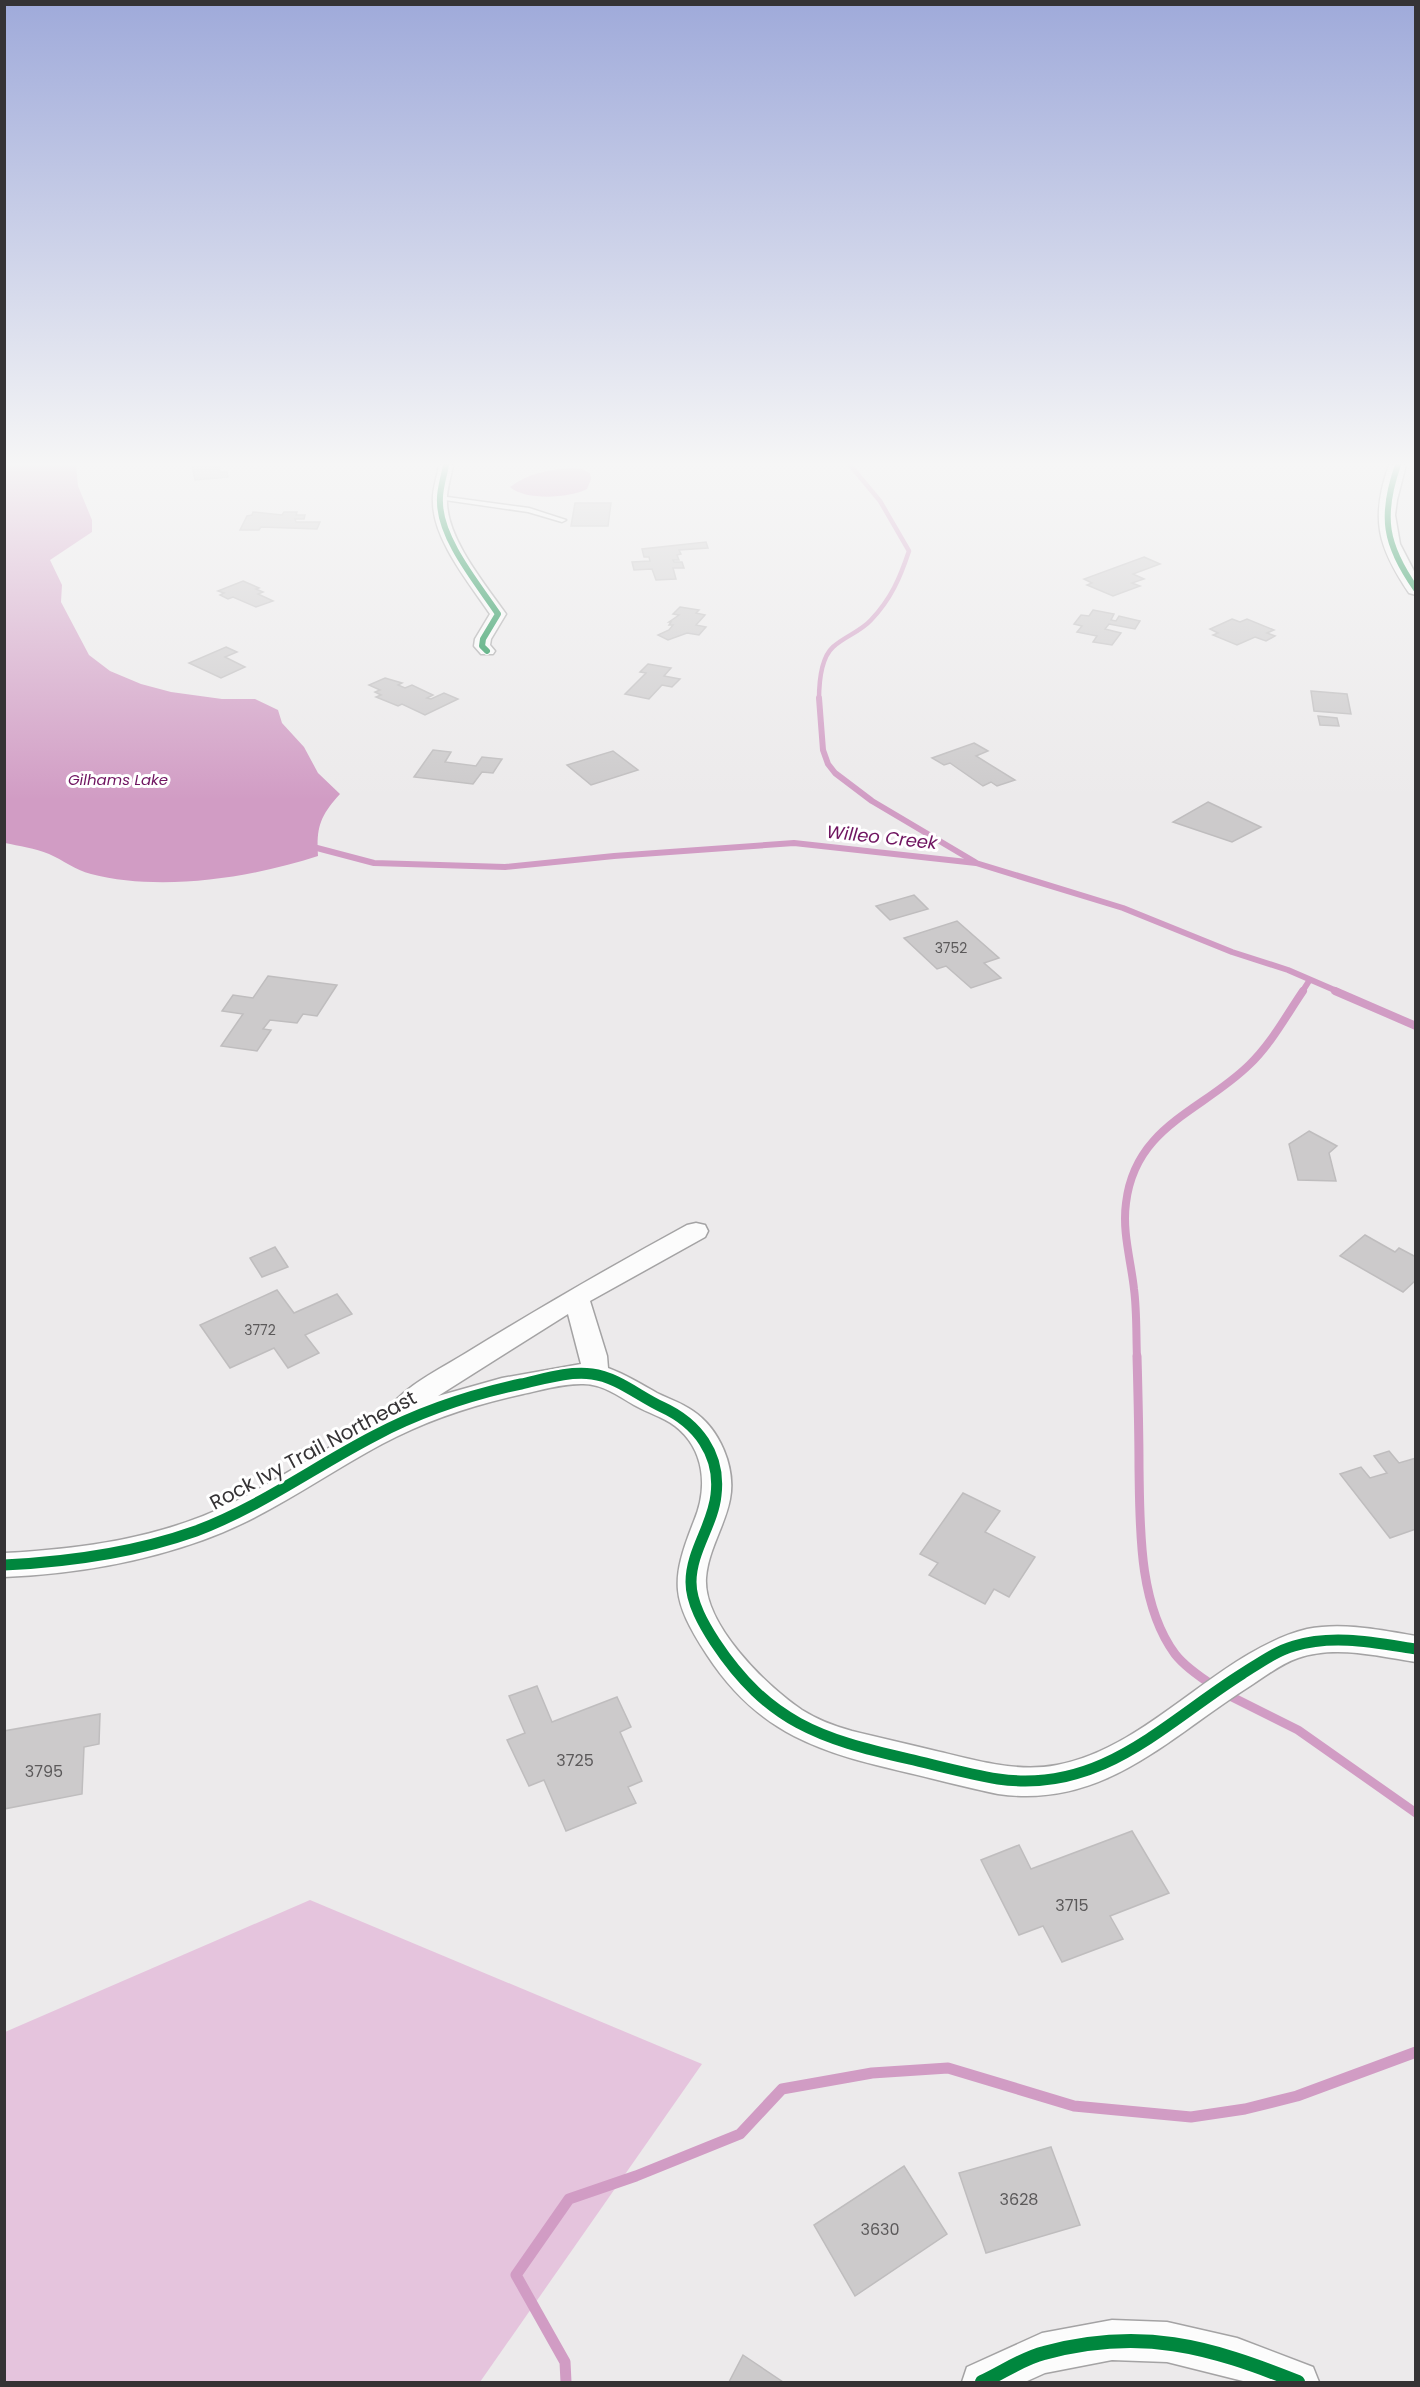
<svg xmlns="http://www.w3.org/2000/svg" width="1420" height="2387" font-family="Poppins,sans-serif">
<rect width="100%" height="100%" fill="#eceaeb"/>
<!-- green -->
<polygon fill="#e5c4dd" points="310,1900 702,2064 480,2382 5,2382 5,2032"/>
<!-- water -->
<g fill="#d19cc4">
<path d="M5,465H76L78,486L92,520V532L50,560L62,585L61,602L89,655L110,671L141,684L171,692L222,699H255L278,710L282,723L304,747L318,773L340,794C321,815 316,826 318,856C250,878 161,892 91,874C75,870 63,860 49,854C35,848 19,846 5,843Z"/>
<path d="M573,468L582,469L590,473L591,479L587,489C569,498 526,501 510,487C528,473 551,469 573,468Z"/>
</g>
<g fill="none" stroke-linecap="round" stroke-linejoin="round">
<!-- stream-far4 -->
<path stroke="#d19cc4" stroke-width="4.5" d="M819,700C819,684 821,658 833,647C845,636 860,632 871,620C891,599 900,578 909,551L880,501L850,465"/>
<!-- stream-far3 -->
<g stroke="#d19cc4" stroke-width="6">
<polyline points="819,698 823,750 828,764 835,773 872,801 975,862"/>
<polyline points="317,848 374,863 505,867 614,856 794,843 976,863 1123,908 1232,952 1288,970 1339,992"/>
<polyline points="1302,992 1309,981"/>
</g>
<!-- stream-far2 -->
<g stroke="#d19cc4" stroke-width="8">
<polyline points="1335,991 1416,1026"/>
<path d="M1137,1358C1136,1335 1137,1312 1134,1289C1131,1261 1122,1232 1126,1203C1135,1126 1202,1111 1249,1065C1271,1044 1286,1016 1303,991"/>
</g>
<!-- stream-far1 -->
<g stroke="#d19cc4" stroke-width="9">
<path d="M1137,1356C1138,1393 1139,1430 1139,1467C1140,1526 1138,1604 1175,1654C1185,1667 1200,1677 1214,1686"/>
<polyline points="1224,1693 1298,1730 1416,1813"/>
</g>
<!-- stream -->
<polyline stroke="#d19cc4" stroke-width="11" points="566,2382 565,2362 516,2275 569,2199 636,2176 740,2134 782,2089 872,2073 948,2068 1074,2106 1191,2117 1245,2109 1297,2096 1416,2052"/>
</g>
<!-- building -->
<g fill="#cccacb" stroke="#bfbdbe" stroke-width="1.5">
<polygon points="192,465 219,467 220,472 227,472 228,477 195,480"/>
<polygon points="575,503 611,503 608,526 571,526"/>
<polygon points="253,512 282,515 284,512 297,512 296,515 305,515 304,519 295,519 296,522 320,522 317,529 261,527 259,530 240,530 247,516 252,515"/>
<polygon points="706,542 708,548 679,550 681,554 677,555 679,560 673,560 674,562 682,562 684,568 673,568 676,579 656,580 652,569 634,570 632,562 650,561 649,557 644,557 642,549"/>
<polygon points="1144,557 1160,564 1133,574 1144,579 1132,583 1140,586 1113,596 1087,585 1092,583 1084,579"/>
<polygon points="243,581 259,588 256,589 263,592 258,594 273,601 256,607 233,597 228,599 220,595 224,593 218,591"/>
<polygon points="680,607 699,610 696,613 705,615 696,625 706,627 699,635 687,633 668,640 658,635 669,630 673,625 669,625 671,622 669,622 679,615 673,614"/>
<polygon points="1093,610 1114,614 1111,620 1116,621 1119,616 1140,621 1135,629 1109,624 1105,629 1121,633 1112,645 1093,642 1097,636 1077,632 1082,626 1074,624 1081,615 1089,616"/>
<polygon points="1232,619 1240,622 1247,619 1274,630 1267,633 1275,636 1266,641 1255,637 1237,645 1213,635 1218,633 1210,629"/>
<polygon points="226,647 237,652 225,657 245,667 221,678 189,663"/>
<polygon points="648,664 671,668 664,676 680,679 672,687 662,685 649,699 625,694 646,673 640,672"/>
<polygon points="385,678 402,683 398,685 405,688 412,685 433,695 427,698 431,699 444,693 458,699 425,715 402,704 398,706 376,697 381,695 375,692 380,690 369,685"/>
<polygon points="1311,691 1347,694 1351,714 1314,711"/>
<polygon points="1318,716 1337,718 1339,726 1320,725"/>
<polygon points="974,743 988,751 976,756 1015,780 997,786 991,782 983,786 950,763 944,765 932,758"/>
<polygon points="433,750 451,752 445,762 476,766 482,757 502,759 493,773 482,772 473,784 414,777"/>
<polygon points="613,751 638,770 591,785 567,765"/>
<polygon points="1208,802 1261,827 1232,842 1173,822"/>
<polygon points="914,895 928,909 890,920 876,906"/>
<polygon points="957,921 999,958 984,963 1001,978 971,988 946,966 937,969 904,938"/>
<polygon points="268,976 337,985 317,1016 303,1014 297,1023 270,1020 263,1029 271,1030 257,1051 221,1046 243,1014 222,1011 233,995 253,998"/>
<polygon points="1309,1131 1337,1146 1329,1153 1336,1181 1298,1180 1289,1144"/>
<polygon points="1365,1235 1395,1252 1399,1248 1416,1257 1416,1280 1403,1292 1340,1256"/>
<polygon points="275,1247 288,1267 262,1277 250,1258"/>
<polygon points="277,1290 294,1313 337,1294 352,1314 305,1335 319,1353 288,1368 274,1348 230,1368 200,1325"/>
<polygon points="1389,1451 1399,1463 1416,1458 1416,1529 1390,1538 1340,1474 1361,1467 1370,1478 1387,1473 1374,1456"/>
<polygon points="963,1493 1000,1511 985,1532 1035,1557 1009,1597 994,1589 985,1604 929,1575 938,1563 920,1554"/>
<polygon points="537,1686 552,1722 617,1697 631,1727 620,1732 642,1781 628,1787 636,1803 566,1831 544,1780 529,1786 507,1740 525,1733 509,1696"/>
<polygon points="100,1714 99,1744 84,1747 82,1794 4,1809 4,1731"/>
<polygon points="1132,1831 1169,1893 1110,1916 1123,1939 1062,1962 1043,1926 1019,1935 981,1860 1019,1845 1031,1869"/>
<polygon points="1051,2147 1080,2225 986,2253 959,2173"/>
<polygon points="904,2166 947,2234 855,2296 814,2225"/>
<polygon points="743,2355 783,2382 729,2382"/>
</g>
<g fill="none" stroke-linecap="round" stroke-linejoin="round">
<defs>
<polygon id="service" points="440,496 529,508 566,520 562,522 528,512 438,499 437,498"/>
<g id="minor">
<path d="M439,465H453C451,478 446,490 447,503C448,540 485,584 506,614L491,639L490,645L495,651L493,654H481L474,646L475,639L490,614C470,584 433,540 433,502C432,490 437,478 439,465Z"/>
<path d="M696,1223L705,1225L708,1231L705,1237L590,1301L607,1356L608,1368C625,1374 641,1384 657,1393C669,1399 682,1403 693,1411C720,1429 736,1468 730,1499C725,1526 708,1550 706,1578C703,1624 766,1686 802,1710C818,1720 834,1726 852,1731C880,1738 908,1744 936,1751C975,1760 1017,1773 1057,1765C1130,1751 1187,1690 1249,1654C1268,1643 1286,1634 1307,1629C1343,1622 1380,1630 1416,1636V1662C1378,1656 1335,1645 1298,1658C1280,1664 1263,1678 1247,1688C1167,1739 1103,1809 998,1794C968,1788 939,1780 909,1773C822,1753 759,1735 707,1655C671,1599 670,1582 694,1521C708,1488 705,1449 675,1426C663,1417 648,1413 634,1405C617,1395 601,1383 581,1384C561,1384 542,1390 523,1394C473,1405 427,1420 382,1444C322,1476 268,1517 203,1540C139,1563 73,1574 4,1577V1553C82,1549 162,1538 232,1503C285,1477 334,1441 388,1416L386,1413C400,1388 442,1368 466,1353C539,1308 612,1266 687,1225ZM568,1314L581,1364L502,1378L438,1396Z"/>
<polygon points="1112,2320 1167,2322 1237,2338 1313,2367 1319,2382 1247,2382 1167,2362 1112,2360 1045,2373 1025,2382 962,2382 967,2367 1042,2333"/>
</g>
<path id="tertiary" d="M1389,465H1406L1397,500L1395,515L1400,544L1416,575V595L1409,593C1378,547 1370,519 1389,465Z"/>
</defs>
<!-- service casing -->
<use href="#service" stroke="#a4a3a4" stroke-width="3"/>
<!-- minor casing -->
<use href="#minor" stroke="#a4a3a4" stroke-width="3"/>
<!-- tertiary casing -->
<use href="#tertiary" stroke="#a4a3a4" stroke-width="3"/>
<!-- service -->
<use href="#service" fill="#fcfcfc" fill-rule="evenodd"/>
<!-- minor -->
<use href="#minor" fill="#fcfcfc" fill-rule="evenodd"/>
<!-- tertiary -->
<use href="#tertiary" fill="#fcfcfc" fill-rule="evenodd"/>
<defs>
<g id="cycleway-far2">
<path d="M446,465C444,477 439,490 440,502C440,539 478,584 498,614L483,639L482,646L487,651"/>
<path d="M1398,465C1380,516 1385,545 1416,589"/>
</g>
<path id="cycleway-far1" d="M4,1565C69,1562 134,1553 196,1531C260,1507 314,1467 374,1436C421,1411 470,1395 521,1384C544,1379 568,1371 592,1374C617,1377 640,1397 662,1407C697,1423 721,1454 716,1495C713,1525 691,1551 691,1582C691,1603 704,1625 715,1642C768,1722 820,1739 909,1759C939,1766 968,1774 998,1779C1101,1794 1163,1724 1242,1674C1258,1664 1276,1651 1294,1646C1334,1634 1376,1643 1416,1649"/>
<path id="cycleway" d="M982,2382C1002,2373 1023,2358 1044,2353C1141,2327 1208,2346 1298,2382"/>
</defs>
<!-- cycleway-far2 casing -->
<use href="#cycleway-far2" stroke="#fff" stroke-width="8"/>
<!-- cycleway-far1 casing -->
<use href="#cycleway-far1" stroke="#fff" stroke-width="15"/>
<!-- cycleway casing -->
<use href="#cycleway" stroke="#fff" stroke-width="17"/>
<!-- cycleway-far2 -->
<use href="#cycleway-far2" stroke="#00873e" stroke-width="6"/>
<!-- cycleway-far1 -->
<use href="#cycleway-far1" stroke="#00873e" stroke-width="11"/>
<!-- cycleway -->
<use href="#cycleway" stroke="#00873e" stroke-width="14"/>
</g>
<!-- sky -->
<linearGradient id="sky" x2="0" y2="1"><stop stop-color="#9faada"/><stop offset="0.58" stop-color="#f6f6f6"/><stop offset="1" stop-color="#f6f6f6" stop-opacity="0"/></linearGradient>
<rect width="1420" height="800" fill="url(#sky)"/>
<g text-anchor="middle" dominant-baseline="central" stroke-width="6" stroke-linejoin="round" paint-order="stroke">
<!-- number labels -->
<g font-size="14" fill="#5b595a">
<text x="951" y="948">3752</text>
<text x="260" y="1330">3772</text>
</g>
<!-- far-water labels -->
<g font-size="15" font-style="italic" fill="#6f1460" stroke="#fff">
<text x="118" y="779">Gilhams Lake</text>
</g>
<!-- near-number labels -->
<g font-size="16" fill="#5b595a">
<text x="575" y="1760">3725</text>
<text x="44" y="1771">3795</text>
<text x="1072" y="1905">3715</text>
<text x="1019" y="2199">3628</text>
<text x="880" y="2229">3630</text>
</g>
<!-- water labels -->
<g font-size="18" font-style="italic" fill="#6f1460" stroke="#fff">
<text transform="translate(882 837) rotate(6)">Willeo Creek</text>
</g>
<!-- near-street labels -->
<g font-size="20" fill="#353335" stroke="#fff">
<text transform="translate(313 1450) rotate(-28)">Rock Ivy Trail Northeast</text>
</g>
</g>
<!-- border -->
<rect width="1420" height="2387" fill="none" stroke="#353335" stroke-width="12"/>
</svg>
